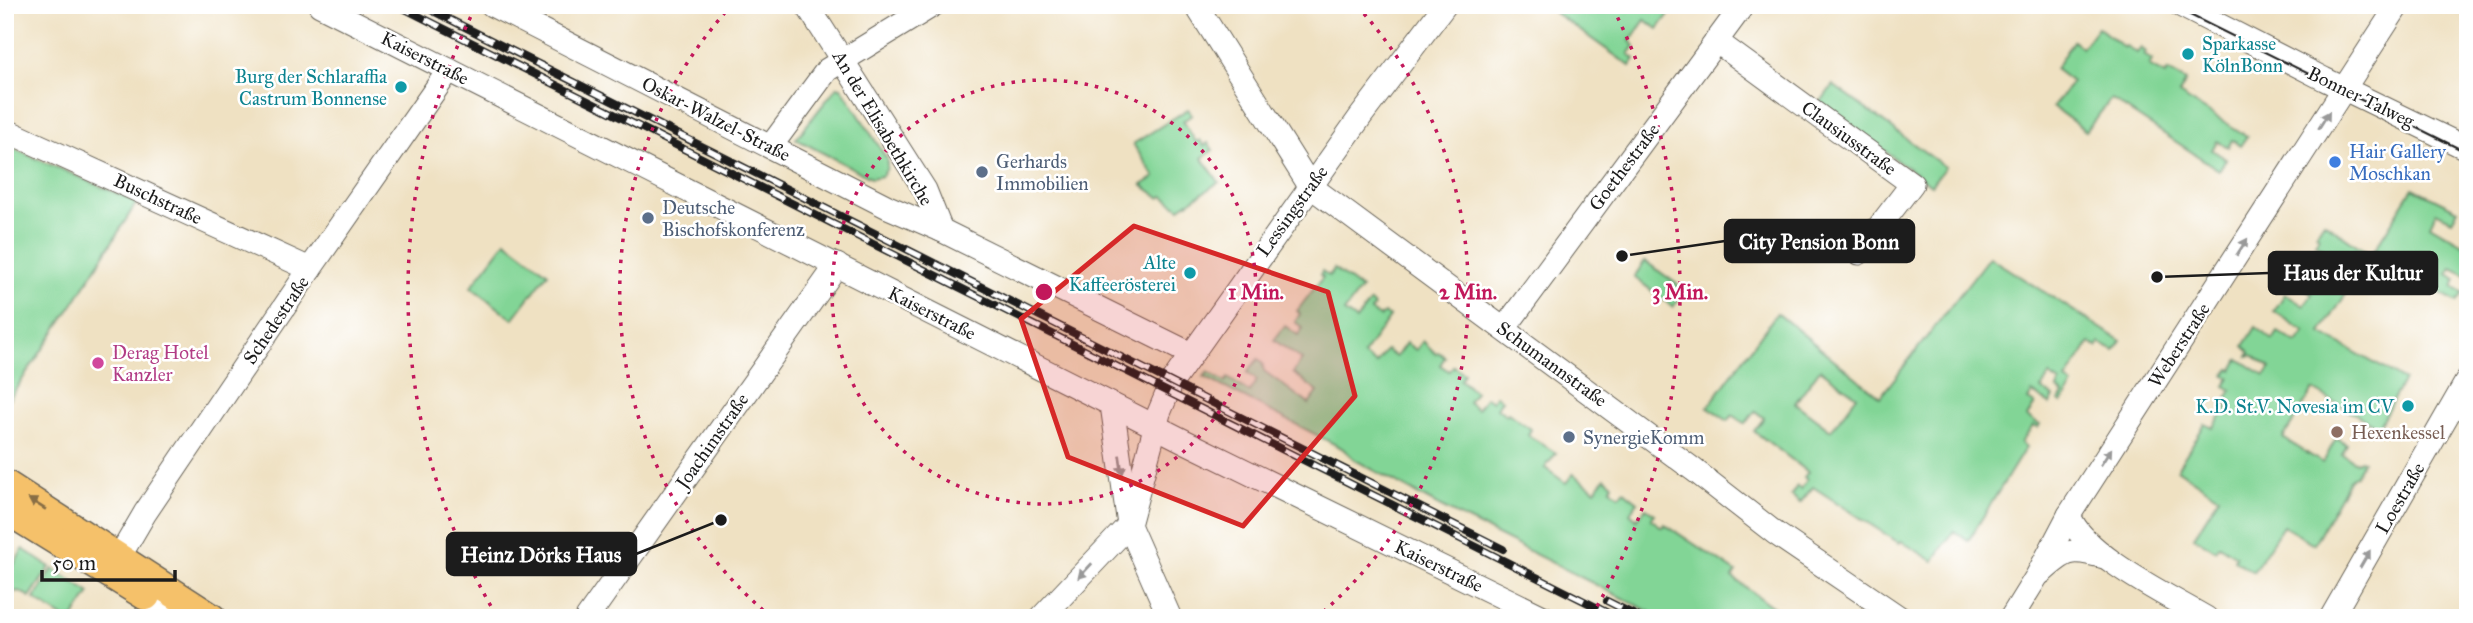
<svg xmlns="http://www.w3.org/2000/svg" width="2473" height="623" font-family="'IM FELL Great Primer',serif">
<rect width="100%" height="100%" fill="#fff"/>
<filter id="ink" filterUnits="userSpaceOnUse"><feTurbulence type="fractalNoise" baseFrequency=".0143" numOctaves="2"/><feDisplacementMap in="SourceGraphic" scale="14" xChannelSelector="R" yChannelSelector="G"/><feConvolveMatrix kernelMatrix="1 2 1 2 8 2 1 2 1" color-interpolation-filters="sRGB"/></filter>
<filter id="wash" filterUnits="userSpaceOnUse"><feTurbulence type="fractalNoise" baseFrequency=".00686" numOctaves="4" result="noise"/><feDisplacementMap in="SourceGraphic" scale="28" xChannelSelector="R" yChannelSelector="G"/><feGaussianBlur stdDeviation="1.57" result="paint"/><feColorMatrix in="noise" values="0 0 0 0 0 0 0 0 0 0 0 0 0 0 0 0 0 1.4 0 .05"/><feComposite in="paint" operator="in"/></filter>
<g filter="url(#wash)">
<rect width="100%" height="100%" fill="#efe1c2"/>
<!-- green -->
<g fill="#82d596" stroke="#4f7859" stroke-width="2" fill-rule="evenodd">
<polygon points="1544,5 1672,5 1667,11 1670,13 1658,29 1645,20 1630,41 1635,46 1629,54 1635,59 1630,66"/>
<polygon points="2098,27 2124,48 2126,46 2137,53 2141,48 2146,52 2144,55 2152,60 2149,66 2165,75 2168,71 2186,81 2179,94 2247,136 2240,146 2232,140 2228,147 2217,141 2212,150 2226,159 2219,170 2111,99 2086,131 2053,107 2072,82 2055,69 2073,41 2082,48"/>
<polygon points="1833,85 1945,167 1931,185 1820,103"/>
<polygon points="837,87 841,88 845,93 887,159 887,168 882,176 871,178 796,139"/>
<polygon points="1188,109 1192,115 1183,121 1196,142 1200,140 1204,146 1208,143 1213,150 1202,158 1219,182 1180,208 1163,196 1160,198 1142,185 1155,177 1133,144"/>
<polygon points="5,145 137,202 76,300 5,405"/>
<polygon points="2413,188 2458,210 2452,220 2436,212 2430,225 2466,246 2468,243 2468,276 2452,268 2448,274 2456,279 2453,287 2463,293 2457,302 2371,255 2321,333 2404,380 2378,427 2313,390 2283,438 2323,463 2336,438 2347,444 2342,454 2356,462 2360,460 2363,461 2356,474 2349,480 2314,544 2283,526 2253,572 2234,560 2236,556 2219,545 2215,550 2194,537 2219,497 2177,469 2205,424 2213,428 2229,404 2225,401 2232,390 2225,386 2230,378 2225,375 2230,369 2233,370 2239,359 2265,376 2271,368 2252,355 2248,356 2250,352 2244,346 2256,327 2273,340 2278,332 2297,343 2305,332 2274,311 2285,294 2304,306 2312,294 2305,289 2310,280 2293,270 2308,247 2322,257 2326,250 2315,243 2319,236 2316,234 2324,222 2371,255"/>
<polygon points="506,241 548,273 513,319 471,287"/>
<path d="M1989,257L2121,341L2114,351L2100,343L2097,347L2090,343L2066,380L2073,385L2062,403L2059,401L2063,394L2057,389L2060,383L2049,376L2041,389L2054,397L2050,404L2032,393L2028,400L2035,404L2027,417L2040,425L2038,428L2033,426L2021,443L2026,447L1968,541L1954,531L1933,561L1901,541L1899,543L1813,487L1800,503L1791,495L1797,486L1801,489L1807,480L1804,477L1808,472L1754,431L1764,418L1755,411L1745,424L1733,415L1728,421L1708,407L1777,313L1880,397ZM1820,369L1857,396L1831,430L1795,403Z"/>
<polygon points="1645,261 1685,290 1673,307 1634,277"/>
<polygon points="1334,269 1361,289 1344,312 1356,320 1370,302 1374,306 1371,311 1380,317 1384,313 1390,317 1363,355 1376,364 1386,350 1396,357 1406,343 1416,350 1423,341 1436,354 1438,352 1445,357 1440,365 1449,371 1453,366 1464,373 1460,380 1475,392 1468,402 1477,409 1486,397 1492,401 1496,395 1502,400 1497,408 1506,415 1508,413 1531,429 1528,435 1556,453 1545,468 1566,483 1573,474 1595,490 1605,478 1613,484 1610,489 1620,496 1624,491 1638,502 1630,513 1637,519 1646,508 1655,514 1651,519 1662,527 1664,524 1736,572 1732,577 1788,618 1662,618 1439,506 1355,460 1342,448 1204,377 1208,372 1225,382 1228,378 1249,392 1257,380 1247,373 1258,359 1262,362 1264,371 1309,404 1318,392 1293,373 1302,360 1274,340 1285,326 1298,335 1303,328 1295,322 1300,314 1297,311 1323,277 1320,275 1322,271 1329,276"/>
<polygon points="23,549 50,567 30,597 19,591 5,594 5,580"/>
<polygon points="53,569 90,593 73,618 64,618 34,599"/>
</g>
</g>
<g filter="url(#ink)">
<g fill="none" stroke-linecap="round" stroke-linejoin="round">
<defs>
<g id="minor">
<polyline points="320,5 1184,441 1545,618"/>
<polyline points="492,5 888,207 941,230 1191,354"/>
<polyline points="807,5 925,190 941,230"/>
<polyline points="1196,5 1310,186 1694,470 1775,533 1900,618"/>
<polyline points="2180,5 2324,79 2468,149"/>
<polyline points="1716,41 1912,184 1859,253"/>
<polyline points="5,130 310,269"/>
<polyline points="771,146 827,70 933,5"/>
<polyline points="1504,329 1743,5"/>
<polyline points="1112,405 1129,525 1170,618"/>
<path d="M2069,515C2083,555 2169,596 2206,618"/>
<polyline points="1129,525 1159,413 1172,382 1361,116 1445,5"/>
<polyline points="111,571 145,513 310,269 449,70"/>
<path d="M2042,572C2067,549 2072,548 2104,557"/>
<polyline points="152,618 161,605"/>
<polyline points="587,618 837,265"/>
<polyline points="1041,618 1129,525"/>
<polyline points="2011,618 2037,576 2069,515 2398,5"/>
<polyline points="2331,618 2468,379"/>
</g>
<g id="major">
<polyline points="5,484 212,618"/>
<polyline points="5,509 146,596"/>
</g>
</defs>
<!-- minor casing -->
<use href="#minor" stroke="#666156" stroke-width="25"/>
<!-- major casing -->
<use href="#major" stroke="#666156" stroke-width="31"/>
<!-- minor -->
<use href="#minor" stroke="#fff" stroke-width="23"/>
<!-- major -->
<use href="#major" stroke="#f5c16b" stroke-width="28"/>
<!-- tram -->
<polyline stroke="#1c1c1c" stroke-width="2" points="2170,5 2468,153"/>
<defs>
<g id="rail">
<polyline points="397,5 1618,618"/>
<polyline points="421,5 1503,549"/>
<polyline points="1607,601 1641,618"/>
</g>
</defs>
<!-- rail casing -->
<use href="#rail" stroke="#1c1c1c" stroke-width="8"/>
<!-- rail -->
<use href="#rail" stroke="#fff" stroke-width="5" stroke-dasharray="16" stroke-linecap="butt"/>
</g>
<!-- one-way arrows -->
<defs><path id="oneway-solid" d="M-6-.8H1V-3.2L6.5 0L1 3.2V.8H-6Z" transform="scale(1.75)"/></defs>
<g fill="#999">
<use href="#oneway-solid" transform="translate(2324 120) rotate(-58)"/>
<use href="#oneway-solid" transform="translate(2242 247) rotate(-57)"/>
<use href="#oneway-solid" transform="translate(2106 457) rotate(-57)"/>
<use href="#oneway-solid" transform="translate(1121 465) rotate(82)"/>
<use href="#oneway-solid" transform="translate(2365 559) rotate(-60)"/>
<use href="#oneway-solid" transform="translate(1085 571) rotate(133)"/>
</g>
<use fill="#886e44" href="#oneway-solid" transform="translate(37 504) rotate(-148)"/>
</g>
<!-- marked area -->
<path fill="#d62828" fill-opacity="0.2" stroke="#d62828" stroke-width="5" stroke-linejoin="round" d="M1134,226L1328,292L1355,396L1243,526L1068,457L1021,319Z"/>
<!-- distance rings -->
<g fill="none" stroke="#c2185b" stroke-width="3.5" stroke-dasharray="3.5 7">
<circle cx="1044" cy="292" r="212"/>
<path d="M771 617A424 424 0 0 1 731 6M1357 6A424 424 0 0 1 1317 617"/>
<path d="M496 615A636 636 0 0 1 475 8M1613 8A636 636 0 0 1 1592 615"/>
</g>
<!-- markers -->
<g fill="#0f9aa8" stroke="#fff" stroke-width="2.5">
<circle cx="2188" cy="54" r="7"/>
<circle cx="401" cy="87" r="7"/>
<circle cx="1190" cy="273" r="7"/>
<circle cx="2408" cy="406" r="7"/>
</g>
<circle fill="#3f7fe0" stroke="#fff" stroke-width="2.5" cx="2335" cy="162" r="7"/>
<g fill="#5c6f8a" stroke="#fff" stroke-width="2.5">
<circle cx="982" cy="172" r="7"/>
<circle cx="648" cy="218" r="7"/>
<circle cx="1569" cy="437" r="7"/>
</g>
<circle fill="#d1479c" stroke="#fff" stroke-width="2.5" cx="98" cy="363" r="7"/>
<circle fill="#8d6e63" stroke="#fff" stroke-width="2.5" cx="2337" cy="432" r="7"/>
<g text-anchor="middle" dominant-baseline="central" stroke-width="5" stroke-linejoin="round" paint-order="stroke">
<!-- culture labels -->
<g font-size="19" fill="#0d838f" stroke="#fff" text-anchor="end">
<text x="2202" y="43" text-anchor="start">Sparkasse<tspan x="2202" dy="22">KölnBonn</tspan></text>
<text x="387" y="76">Burg der Schlaraffia<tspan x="387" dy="22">Castrum Bonnense</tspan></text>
<text x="1176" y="262">Alte<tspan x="1176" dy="22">Kaffeerösterei</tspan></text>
<text x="2394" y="406">K.D. St.V. Novesia im CV</text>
</g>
<!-- street labels -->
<g font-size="19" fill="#1c1c1c" stroke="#fff">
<text transform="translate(425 58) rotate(27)">Kaiserstraße</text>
<text transform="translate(2361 97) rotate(26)">Bonner Talweg</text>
<text transform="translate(716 119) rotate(27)">Oskar-Walzel-Straße</text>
<text transform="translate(883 128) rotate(59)">An der Elisabethkirche</text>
<text transform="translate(1849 138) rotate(36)">Clausiusstraße</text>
<text transform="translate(1624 167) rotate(-53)">Goethestraße</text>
<text transform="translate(158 199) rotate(25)">Buschstraße</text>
<text transform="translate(1292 211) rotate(-54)">Lessingstraße</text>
<text transform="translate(932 313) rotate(27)">Kaiserstraße</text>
<text transform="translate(276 320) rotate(-56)">Schedestraße</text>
<text transform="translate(2179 345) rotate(-57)">Weberstraße</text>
<text transform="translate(1552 364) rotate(36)">Schumannstraße</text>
<text transform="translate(712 441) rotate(-55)">Joachimstraße</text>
<text transform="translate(2400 498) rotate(-60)">Loestraße</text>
<text transform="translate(1439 566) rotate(26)">Kaiserstraße</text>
</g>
<!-- shop labels -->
<g font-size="19" fill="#366cbe" stroke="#fff" text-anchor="start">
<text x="2349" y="151">Hair Gallery<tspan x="2349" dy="22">Moschkan</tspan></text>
</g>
<!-- service labels -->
<g font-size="19" fill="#4e5e75" stroke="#fff" text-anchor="start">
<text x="996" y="161">Gerhards<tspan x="996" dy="22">Immobilien</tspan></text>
<text x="662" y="207">Deutsche<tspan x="662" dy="22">Bischofskonferenz</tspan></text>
<text x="1583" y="437">SynergieKomm</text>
</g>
<!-- hotel labels -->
<g font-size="19" fill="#b23c85" stroke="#fff" text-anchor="start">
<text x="112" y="352">Derag Hotel<tspan x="112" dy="22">Kanzler</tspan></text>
</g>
<!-- education labels -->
<g font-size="19" fill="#785e54" stroke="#fff" text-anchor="start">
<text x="2351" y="432">Hexenkessel</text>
</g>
</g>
<circle cx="1044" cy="292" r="10" fill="#c2185b" stroke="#fff" stroke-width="3.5"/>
<g font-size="21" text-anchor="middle" font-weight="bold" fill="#c2185b" stroke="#fff" stroke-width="5" stroke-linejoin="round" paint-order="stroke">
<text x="1256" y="299">1 Min.</text>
<text x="1468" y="299">2 Min.</text>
<text x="1680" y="299">3 Min.</text>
</g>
<!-- callouts -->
<path fill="none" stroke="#1c1c1c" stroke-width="2.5" d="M1622 256L1725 241M2157 277L2269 273M721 520L636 554"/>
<g fill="#1c1c1c" stroke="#fff" stroke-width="2.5">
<circle cx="1622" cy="256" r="7"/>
<circle cx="2157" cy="277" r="7"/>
<circle cx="721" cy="520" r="7"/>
</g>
<g fill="#1c1c1c" stroke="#1c1c1c" stroke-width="2.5">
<rect x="1725" y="220" width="189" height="42" rx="7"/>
<rect x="2269" y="252" width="168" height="42" rx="7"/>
<rect x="447" y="533" width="189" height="42" rx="7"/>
</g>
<g font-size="21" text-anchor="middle" font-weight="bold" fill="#fff">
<text x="1819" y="249">City Pension Bonn</text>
<text x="2353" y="280">Haus der Kultur</text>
<text x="541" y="562">Heinz Dörks Haus</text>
</g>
<!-- margin -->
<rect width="2473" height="623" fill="none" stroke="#fff" stroke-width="28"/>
<!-- scale -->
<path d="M42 570v10h133v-10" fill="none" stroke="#1c1c1c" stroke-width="3.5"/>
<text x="52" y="570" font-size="21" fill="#1c1c1c" stroke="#ffffff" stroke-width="5" paint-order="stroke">50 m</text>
</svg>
